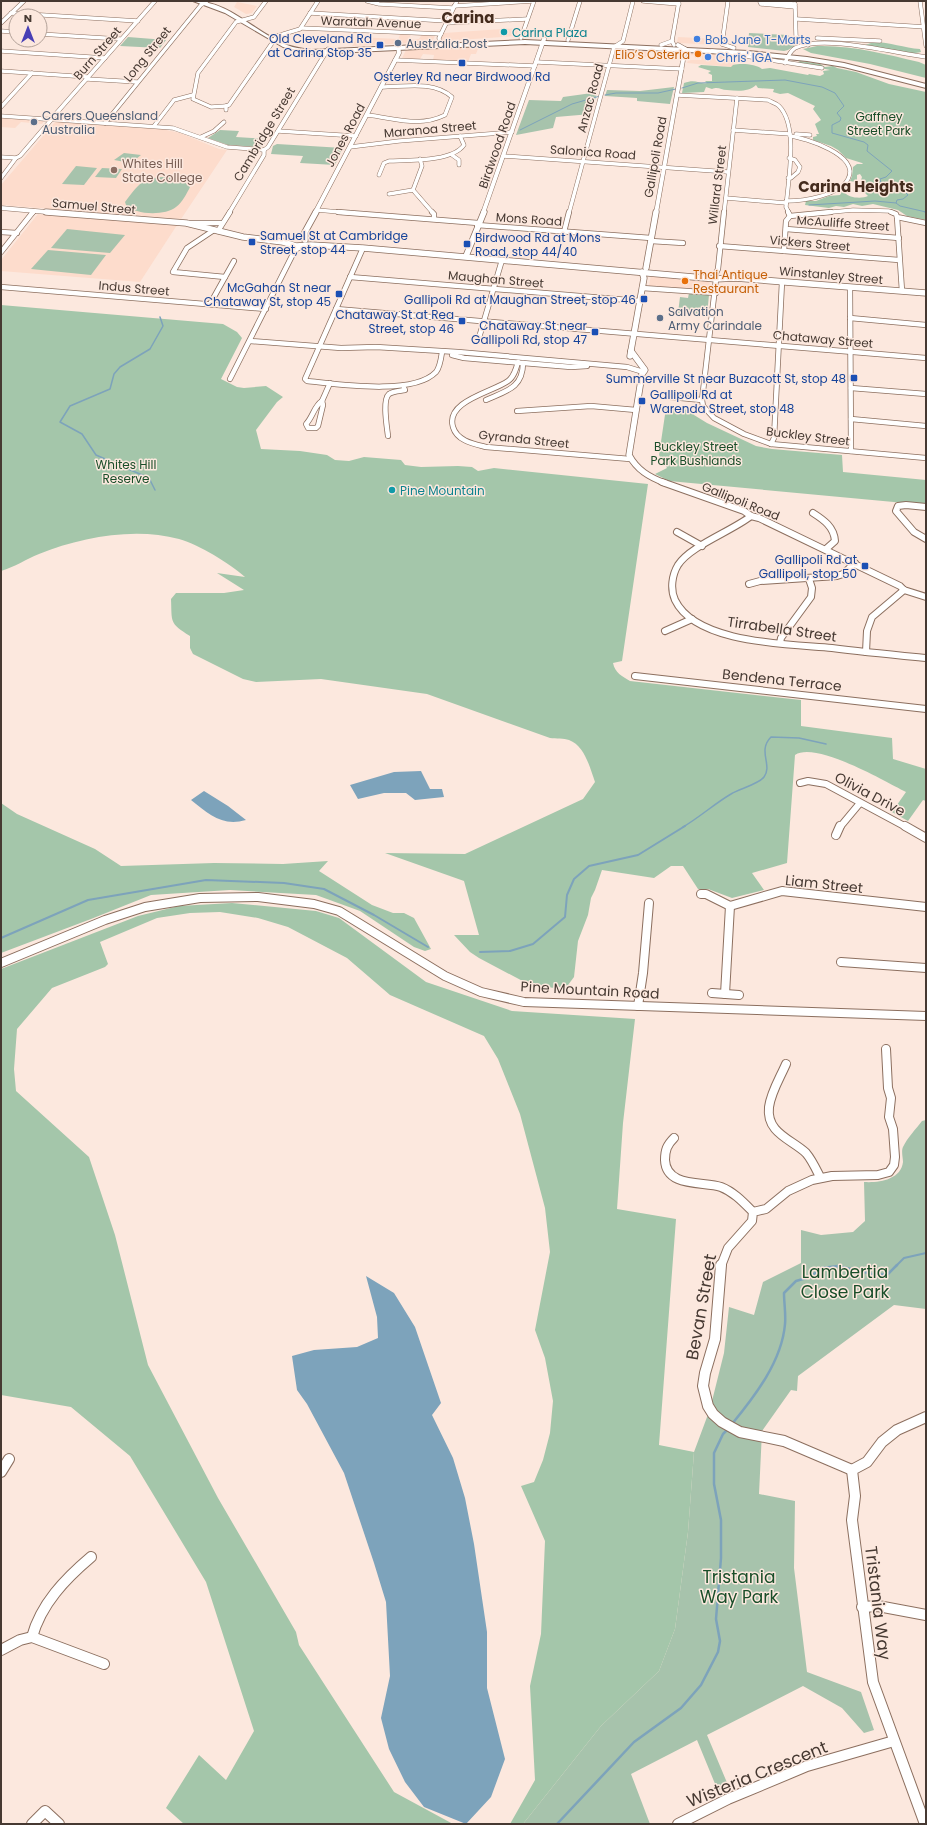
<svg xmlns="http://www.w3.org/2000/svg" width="927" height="1825" font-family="Poppins,sans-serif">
<rect width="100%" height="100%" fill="#fce8de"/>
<!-- built -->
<g fill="#fddccc">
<polygon points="237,2 257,6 252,13 246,14 234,7"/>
<polygon points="519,28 516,36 444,41 441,39 444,33"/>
<polygon points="401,33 411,33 409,40 419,39 422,34 435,36 432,42 352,46 357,37 398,39"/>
<polygon points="678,37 718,39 717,44 715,45 680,43 677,42"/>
<polygon points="479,46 476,54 471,54 468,62 433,60 434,55 423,54 420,59 402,58 406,50"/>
<polygon points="620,48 649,50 648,57 617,56"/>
<polygon points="690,52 715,53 739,58 732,67 687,63 688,60 701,60 702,56 689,55"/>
<polygon points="1,117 43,120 44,121 42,124 21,122 15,128 1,127"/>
<polygon points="55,122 162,129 180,133 219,149 227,150 181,219 1,205 1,185"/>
<polygon points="38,214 177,225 140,282 1,271 1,260"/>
<polygon points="651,275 710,280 709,291 649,286"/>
</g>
<!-- green -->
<g fill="#a7c3ac">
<polygon points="749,33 788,35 790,38 797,44 788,50 784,51 748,47"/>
<polygon points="128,37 166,40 160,48 120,46"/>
<polygon points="674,87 670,104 637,101 637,98 605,96 607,90 640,91"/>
<polygon points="592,93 597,93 591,114 556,117 553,128 516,135 529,100 561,101 563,97"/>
<polygon points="220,130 239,131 236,137 267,139 263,146 260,147 228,145 208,138"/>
<polygon points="277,144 343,148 335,165 300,163 303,156 271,154 273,146"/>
<polygon points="124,153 141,155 131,163 114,160"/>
<polygon points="76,166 97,168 84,185 62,184"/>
<polygon points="102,168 122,169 116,178 95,177"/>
<path d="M167,177L181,179L190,187C187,193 182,203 176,207C165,216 135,215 126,205L125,202C139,184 142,177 167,177Z"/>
<polygon points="67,229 125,235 110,253 51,248"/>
<polygon points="48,250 106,255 91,275 31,269"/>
<polygon points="689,293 709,295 707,315 678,313 680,297 688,298"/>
<path d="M926,1120V1309L894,1305L798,1376L797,1391L791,1390L762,1431L759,1494L795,1501L794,1568L807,1672L861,1692L874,1730L864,1733L842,1708L803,1686L707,1735L728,1785L718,1791L697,1740L631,1774L650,1824H523L601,1726L659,1671L675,1629L688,1532L694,1452L710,1409L724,1353L729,1307L754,1315L763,1282L801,1263V1230L821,1235L853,1232L865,1221L864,1182C878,1183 901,1180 903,1162C903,1158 901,1151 903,1147C907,1138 916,1129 922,1121Z"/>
</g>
<!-- forest -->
<g fill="#a4c6aa">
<path d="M874,42C890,42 904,48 920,49L921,52L910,54L865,45Z"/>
<path d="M817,46C852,45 885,54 919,62L926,65V78L870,64L811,53L803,49Z"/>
<path d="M800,61L820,64L825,67L833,66L837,68L856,72L889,84L926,92V220L907,216L898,210L873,204L862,206L853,204L844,207L836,206L829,208L805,205L806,201H816L829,196L840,195L841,193L839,190L845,187L850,188L845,193C849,198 862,199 868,196L864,192L865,190L861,180L862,177L860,174L857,175V181L855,182L850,181L852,176L853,167L857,164H863L862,163L846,158L838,150L831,146L813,140V137L817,136L816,134H819L815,124L821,120L813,109L815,106L788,93L780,94L773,92L774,89L758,88L756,85C749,92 738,91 727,90C721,90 718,86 712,89L706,87L704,92L682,93L684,83C697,78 699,85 707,83L705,81H712V75L708,73L711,71L698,67L701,65L731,67L733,65C741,63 756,64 762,69L770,68L808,75L809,74L820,76L824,74L823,71L830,70L797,63Z"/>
<path d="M1,305L223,324L237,332L242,338L221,379L237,387L244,388L266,386L283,397L277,402L256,430L261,449L300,451L327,455L335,460L349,461L364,457L401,460L405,465L421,467L458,466L472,467L478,471L494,468L648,484L622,661L613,663C615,673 622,676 630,681L801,700V726L892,738L893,759L926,769V801L923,800L908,821L892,812L906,792C884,781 816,741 795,755L787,863L752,873L764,890L732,898L708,889H698L683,866H671L654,878L602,870L595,890L591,898L588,915L578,941L574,977L568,985L556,988L532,986L479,958L470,952L454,935H479L464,881L385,853L465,854L583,799L595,782C590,768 585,746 569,740C564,738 556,739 550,738L427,694L321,679L256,682L243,679L193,654L190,648V636C169,623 172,622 171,599L176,593H224L244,590L217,573L245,577C229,563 200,545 179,539C135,527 81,537 39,554C26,559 15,567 1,571Z"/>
<polygon points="666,408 691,410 694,415 707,423 756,446 772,449 842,455 843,472 926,480 926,505 669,481 655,474 667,468 659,455"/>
<polygon points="1,803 17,814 95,849 121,866 214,863 283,864 328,861 319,871 372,905 393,913 404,913 414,918 431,949 425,951 414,947 360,911 316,895 230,890 151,895 91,919 1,953"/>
<polygon points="232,903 316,911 339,918 426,982 512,1011 635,1019 623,1123 617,1209 676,1219 659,1445 694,1452 688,1532 675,1629 659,1671 601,1726 523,1824 510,1824 535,1780 530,1686 541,1634 545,1541 521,1486 534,1482 543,1460 550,1433 553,1401 545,1358 535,1330 550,1252 545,1208 520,1114 498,1059 484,1036 390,995 347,958 288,927 258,918 220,912 190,913 157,918 100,942 108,964 105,967 52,988 17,1029 14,1069 16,1091 89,1157 115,1235 148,1365 218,1498 296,1632 299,1645 394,1792 453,1824 184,1824 166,1808 199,1755 226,1780 254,1731 206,1582 130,1456 71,1407 1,1395 1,969 138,916 179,906"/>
</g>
<!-- water -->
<g fill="#7da3bb">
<polygon points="421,771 430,789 442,789 444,797 415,800 406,793 384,793 358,799 350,785 394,772"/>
<path d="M204,791L228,806L246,820C222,827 209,814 191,800Z"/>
<polygon points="366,1276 394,1293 415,1327 441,1403 432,1415 453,1458 465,1498 474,1544 487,1632 487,1688 505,1759 491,1797 466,1824 424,1807 405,1782 389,1749 381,1718 390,1676 386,1602 374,1563 344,1473 307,1404 297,1390 292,1356 314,1350 357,1347 378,1338 377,1317"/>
</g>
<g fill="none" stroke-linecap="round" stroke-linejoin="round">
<!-- stream-far3 -->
<g stroke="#7da3bb" stroke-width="1">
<polyline points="682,88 698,83 785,80 822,87 835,93 844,106 837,113 841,118 840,121 832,125 832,133 864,142 868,145 867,151 892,171 886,177 880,179 881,183 904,191 908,195 903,199 897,200 896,203 900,206 926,212"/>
<polyline points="605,95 616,93 658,93 676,89"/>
<polyline points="520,130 572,104 600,96"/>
<polyline points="809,205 875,201 896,203"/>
</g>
<!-- stream-far2 -->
<g stroke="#7da3bb" stroke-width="1.5">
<polyline points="925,212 926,212"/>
<polyline points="155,490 149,478 96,455 82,434 60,422 70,406 110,389 114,374 120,367 150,349 163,326 160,317"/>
<path d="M683,827C700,817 714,804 731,794C739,789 759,784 764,777C773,765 757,751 771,737L799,738L826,744"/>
</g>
<!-- stream-far1 -->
<g stroke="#7da3bb" stroke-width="2">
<polyline points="1,938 88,900 206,880 284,883 324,889 374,915 428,947"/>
<polyline points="480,952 510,951 533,944 565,917 567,895 574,879 589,866 638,855 685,826"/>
<polyline points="836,1266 839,1266"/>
<polyline points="896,1266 904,1258 926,1253"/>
</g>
<!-- stream -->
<g stroke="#7da3bb" stroke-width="2.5">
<path d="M732,1424C755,1396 782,1361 785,1324C786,1314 784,1303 784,1293L796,1281L810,1277L822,1268L838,1266L877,1275L888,1274L897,1265"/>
<polyline points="557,1824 634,1742 681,1708 701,1685 718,1652 720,1641 716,1619 721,1558 721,1520 714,1484 714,1453 723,1434 728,1429"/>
</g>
<defs>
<g id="minor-far4">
<polyline points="367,1 379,4 453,8"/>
<polyline points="643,1 679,4"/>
<polyline points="920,1 926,46"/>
<polyline points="795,4 796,36 808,45"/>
<polyline points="795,4 760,2 761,4 795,7"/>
<polyline points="454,6 533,1"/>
<polyline points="11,13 138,21"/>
<polyline points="310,13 447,21"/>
<polyline points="797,19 926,27"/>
<polyline points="1,23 24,1"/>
<polyline points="446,23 527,19"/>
<polyline points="301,28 441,34"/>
<polyline points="1,31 16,32"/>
<polyline points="40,34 120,39"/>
<polyline points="521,38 534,1"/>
<polyline points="817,38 880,41"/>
<polyline points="568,40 580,1"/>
<polyline points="440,43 439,38 457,1"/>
<polyline points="722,44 728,1"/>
<polyline points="722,44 734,48"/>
<polyline points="661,45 672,41"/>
<polyline points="674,45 672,41 679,1"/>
<polyline points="1,51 105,58"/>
<polyline points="712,51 822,68"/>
<polyline points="395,60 535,66"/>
<polyline points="537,62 682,69"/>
<path d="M785,63C787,58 790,51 795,48C823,34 894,53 926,57"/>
<polyline points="1,71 88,77"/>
<polyline points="87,79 137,82"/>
<path d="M677,95L768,100C771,102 776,103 779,106C799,126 788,181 786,207L789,213"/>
<polyline points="226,106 211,107 193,99 198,73 236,22 254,17 266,1"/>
<polyline points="1,107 32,73"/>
<polyline points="226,110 226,106 229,105 277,36 300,29 318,1"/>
<path d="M367,115C394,118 419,128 445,115L452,97C433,80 404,87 381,87"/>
<polyline points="1,116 173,128 227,147 264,150"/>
<polyline points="48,119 53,117 155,1"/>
<polyline points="105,123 201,5 207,1"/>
<polyline points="154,126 174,100 193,95"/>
<polyline points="733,130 790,134"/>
<polyline points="278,131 356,136"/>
<polyline points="796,134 810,135"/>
<polyline points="201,137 214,131 224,122"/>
<polyline points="350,147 399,141 512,132"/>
<polyline points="264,150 268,147 328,49"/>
<polyline points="452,155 459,160 459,165"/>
<polyline points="503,156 728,172"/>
<polyline points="1,157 16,158"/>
<polyline points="420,159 422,166 413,190 433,213"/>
<path d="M379,175L384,163L389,161C409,160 452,162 464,145L460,136"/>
<polyline points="1,178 16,158 20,156 51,120"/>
<polyline points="788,178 791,178 798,172 800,167 795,160 789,158"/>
<polyline points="389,194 413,190"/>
<polyline points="726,198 786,203"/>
<path d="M786,201C803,201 839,196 848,179C861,155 805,138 790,136"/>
<polyline points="317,210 350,213"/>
<polyline points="33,213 34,211"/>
<polyline points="229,213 264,155 264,150"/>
<polyline points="569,213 614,47 623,41 633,1"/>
<polyline points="724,213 737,98"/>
<polyline points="822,213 853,210 889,211 893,213"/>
</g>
<g id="minor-far3">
<polyline points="338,212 478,223"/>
<polyline points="432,212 434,214 434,219"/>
<polyline points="788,212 790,216"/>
<polyline points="891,212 896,214 897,217 926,223"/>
<polyline points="790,216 831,212"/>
<polyline points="897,217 902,291"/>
<polyline points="188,223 221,223"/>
<polyline points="477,225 651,238"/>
<polyline points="786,229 899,238"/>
<polyline points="214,230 187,248 173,272 225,277"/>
<polyline points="218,231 230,212"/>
<polyline points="1,232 17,233"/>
<polyline points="564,232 569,212"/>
<polyline points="651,241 683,243"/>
<polyline points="719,246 899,260"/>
<path d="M363,248L305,379L307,381C337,384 413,396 436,372C440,367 441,359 442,352"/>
<polyline points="784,251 786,221 790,216"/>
<polyline points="1,252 33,212"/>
<polyline points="716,273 718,269 724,212"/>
<polyline points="350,277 640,301"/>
<polyline points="716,279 702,400 703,406 714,418 744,434 771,444 926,458"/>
<polyline points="1,287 266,309"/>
<polyline points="850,287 851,451"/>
<polyline points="642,288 716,293"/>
<polyline points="210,304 234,261"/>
<polyline points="336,309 926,358"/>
<polyline points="850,318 926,325"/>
<polyline points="250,341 341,348 376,347 458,352 627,367 640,371"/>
<polyline points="478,341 502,260"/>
<polyline points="452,355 464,358 571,367 587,366"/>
<path d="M518,362C516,369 514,377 508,381C493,392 445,401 453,427C457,441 474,444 486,447L630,459"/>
<polyline points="230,379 295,250 302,246"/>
<polyline points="851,388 926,394"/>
<polyline points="670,397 702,400"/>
<path d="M486,400C506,391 523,388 523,363"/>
<path d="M322,401L323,405L318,426L316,428H308L306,424C313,417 314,406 322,401Z"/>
<polyline points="322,401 330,383"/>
<polyline points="517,411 591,406 636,410"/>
<polyline points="851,419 926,426"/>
<path d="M388,436C387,427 382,400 389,394C393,391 400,391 405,390L404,388"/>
<polyline points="771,444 774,438 782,282"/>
</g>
<g id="minor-far2">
<polyline points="926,507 906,505 898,506 896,511 914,532 926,539"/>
<path d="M813,513C824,520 834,527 835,541L826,549"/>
<path d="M751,516C732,531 690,546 678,565C672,575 670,589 675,600C696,644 789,644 832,648C863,652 895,655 926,658"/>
<polyline points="677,532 702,546"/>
<polyline points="749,584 760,581 837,576 843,574 855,563"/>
<polyline points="665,631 692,619"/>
<polyline points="780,643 781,638 811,597 812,588 809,579"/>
<polyline points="866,652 867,631 872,617 904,590"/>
<polyline points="635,676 926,709"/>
<polyline points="800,783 808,781 826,784 906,827"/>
<polyline points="840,827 860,803"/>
</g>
<g id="minor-far1">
<polyline points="905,826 926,838"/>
<polyline points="836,835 840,826"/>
<polyline points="701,894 706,894 730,906 782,891 926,907"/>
<polyline points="841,962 926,968"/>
<polyline points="712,993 739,995"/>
<polyline points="725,994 730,906"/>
<polyline points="638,1006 643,973 649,903"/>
<path d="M786,1064C780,1078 771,1092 769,1107C766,1133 791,1139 806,1153C812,1160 816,1169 820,1177"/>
<path d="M674,1138C667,1145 665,1150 665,1160C666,1188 704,1181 721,1187C734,1192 744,1203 753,1212"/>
<polyline points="721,1266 728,1248 752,1221 753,1212 766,1209 788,1191 812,1180 832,1176 878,1175 889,1172 894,1165 895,1157 893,1129 889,1117 891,1098 888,1088 886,1049"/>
</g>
<g id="minor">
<polyline points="721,1265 715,1339 705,1373 703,1386 708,1406 713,1414 722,1422 740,1432 784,1441 852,1470"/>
<polyline points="1,1472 9,1459"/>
<polyline points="862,1607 878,1606 926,1615"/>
<path d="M32,1637C41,1604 65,1579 91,1557"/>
<polyline points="1,1650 20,1640 32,1637 104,1664"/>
<polyline points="32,1824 45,1811 59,1824"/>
<polyline points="678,1824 728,1799 807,1766 894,1741"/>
<polyline points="925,1824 873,1682 852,1520 855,1496 852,1470 867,1462 882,1442 897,1430 926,1417"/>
</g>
<g id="tertiary-far3">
<polyline points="678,45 685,49"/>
<polyline points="1,208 58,213"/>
<polyline points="315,213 399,53 398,45"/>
<polyline points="483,213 544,39"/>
<polyline points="656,213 685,49"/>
</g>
<g id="tertiary-far2">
<polyline points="46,212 186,223 243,237 283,242 296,246 311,245 363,248 716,279 735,278 926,293"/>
<polyline points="305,240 305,232 316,212"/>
<polyline points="466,256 484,212"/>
<polyline points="646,268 656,212"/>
<path d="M631,351L645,370L642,374L629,455C637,470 649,477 665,483"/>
<polyline points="630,356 644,278 642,272"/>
</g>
<polyline id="tertiary-far1" points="662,482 744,511 751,516 759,518 900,586 904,590 926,597"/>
<polyline id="tertiary" points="1,963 105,920 145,907 200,898 258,897 314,904 339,911 445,976 481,992 524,1002 926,1016"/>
<path id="trunk" d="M193,1C230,1 255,33 287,45C294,48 303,49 311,50L525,40L748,51L807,57L844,63L926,84V88L844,67L807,61L748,55L525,44L311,54L283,47L225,13Z"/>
</defs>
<!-- minor-far4 casing -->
<use href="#minor-far4" stroke="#8c6f5f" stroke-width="4.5"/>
<!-- minor-far3 casing -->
<use href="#minor-far3" stroke="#8c6f5f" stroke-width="6"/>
<!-- minor-far2 casing -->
<use href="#minor-far2" stroke="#8c6f5f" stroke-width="8"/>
<!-- minor-far1 casing -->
<use href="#minor-far1" stroke="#8c6f5f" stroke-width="10"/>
<!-- minor casing -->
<use href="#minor" stroke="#8c6f5f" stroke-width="12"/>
<!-- tertiary-far3 casing -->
<use href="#tertiary-far3" stroke="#8c6f5f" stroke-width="5"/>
<!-- tertiary-far2 casing -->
<use href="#tertiary-far2" stroke="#8c6f5f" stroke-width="7"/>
<!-- tertiary-far1 casing -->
<use href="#tertiary-far1" stroke="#8c6f5f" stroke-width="8"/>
<!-- tertiary casing -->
<use href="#tertiary" stroke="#8c6f5f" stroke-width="10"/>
<!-- trunk casing -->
<use href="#trunk" stroke="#8c6f5f" stroke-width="2"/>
<!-- minor-far4 -->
<use href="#minor-far4" stroke="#fff" stroke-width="3.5"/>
<!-- minor-far3 -->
<use href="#minor-far3" stroke="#fff" stroke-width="4.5"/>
<!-- minor-far2 -->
<use href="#minor-far2" stroke="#fff" stroke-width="6"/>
<!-- minor-far1 -->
<use href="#minor-far1" stroke="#fff" stroke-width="8"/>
<!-- minor -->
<use href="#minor" stroke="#fff" stroke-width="10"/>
<!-- tertiary-far3 -->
<use href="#tertiary-far3" stroke="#fff" stroke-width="4"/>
<!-- tertiary-far2 -->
<use href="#tertiary-far2" stroke="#fff" stroke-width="5.5"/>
<!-- tertiary-far1 -->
<use href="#tertiary-far1" stroke="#fff" stroke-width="6"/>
<!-- tertiary -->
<use href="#tertiary" stroke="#fff" stroke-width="8"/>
<!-- trunk -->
<use href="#trunk" fill="#fff" fill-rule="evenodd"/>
</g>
<!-- markers -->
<g fill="#0f9aa8" stroke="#fce8de" stroke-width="1.5">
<circle cx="504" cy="32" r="4"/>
<circle cx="392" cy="490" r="4"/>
</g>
<g fill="#3f7fe0" stroke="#fce8de" stroke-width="1.5">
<circle cx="697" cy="39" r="4"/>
<circle cx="708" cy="57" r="4"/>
</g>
<g fill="#5c6f8a" stroke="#fce8de" stroke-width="1.5">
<circle cx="398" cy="43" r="4"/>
<circle cx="34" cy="122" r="4"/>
<circle cx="660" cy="318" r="4"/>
</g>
<g fill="#1a4fb4" stroke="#fce8de" stroke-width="1.5">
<rect x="376" y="41" width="8" height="8" rx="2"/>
<rect x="458" y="59" width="8" height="8" rx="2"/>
<rect x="248" y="238" width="8" height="8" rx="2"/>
<rect x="463" y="240" width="8" height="8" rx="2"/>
<rect x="335" y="290" width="8" height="8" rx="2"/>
<rect x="640" y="295" width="8" height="8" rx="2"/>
<rect x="458" y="317" width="8" height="8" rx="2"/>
<rect x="591" y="328" width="8" height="8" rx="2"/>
<rect x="850" y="374" width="8" height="8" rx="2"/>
<rect x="638" y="397" width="8" height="8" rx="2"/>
<rect x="861" y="562" width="8" height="8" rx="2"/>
</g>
<g fill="#e8710a" stroke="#fce8de" stroke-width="1.5">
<circle cx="698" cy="54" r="4"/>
<circle cx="685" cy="281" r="4"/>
</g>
<circle fill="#8d6e63" stroke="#fce8de" stroke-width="1.5" cx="114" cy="170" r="4"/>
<g text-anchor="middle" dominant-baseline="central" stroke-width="3" stroke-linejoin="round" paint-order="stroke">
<!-- far-street labels -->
<g font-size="12" fill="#463932" stroke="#fce8de">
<text transform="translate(371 22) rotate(2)">Waratah Avenue</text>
<text transform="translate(97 53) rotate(-49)">Burn Street</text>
<text transform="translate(147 54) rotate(-51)">Long Street</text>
<text transform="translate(590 98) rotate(-75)">Anzac Road</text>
<text transform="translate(430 129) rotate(-5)">Maranoa Street</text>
<text transform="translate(264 134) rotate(-59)">Cambridge Street</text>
<text transform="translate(345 135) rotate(-62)">Jones Road</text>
<text transform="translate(497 145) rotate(-71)">Birdwood Road</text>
<text transform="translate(593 152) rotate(4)">Salonica Road</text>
<text transform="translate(655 157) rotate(-80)">Gallipoli Road</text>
<text transform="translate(717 185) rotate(-83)">Willard Street</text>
<text transform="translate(94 206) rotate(5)">Samuel Street</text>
<text transform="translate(529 219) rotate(4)">Mons Road</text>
<text transform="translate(843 223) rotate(4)">McAuliffe Street</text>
<text transform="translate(810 243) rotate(5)">Vickers Street</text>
<text transform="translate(831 275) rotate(5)">Winstanley Street</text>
<text transform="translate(496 279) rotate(5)">Maughan Street</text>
<text transform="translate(134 288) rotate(5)">Indus Street</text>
<text transform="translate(823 339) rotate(5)">Chataway Street</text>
<text transform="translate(808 436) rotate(7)">Buckley Street</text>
<text transform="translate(524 439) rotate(6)">Gyranda Street</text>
<text transform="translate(741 501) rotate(22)">Gallipoli Road</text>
</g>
<!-- far-culture labels -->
<g font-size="12" fill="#0d838f" stroke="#fce8de" text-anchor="start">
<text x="512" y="32">Carina Plaza</text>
<text x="400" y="490">Pine Mountain</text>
</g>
<!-- far-transit labels -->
<g font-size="12" fill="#164399" stroke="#fce8de" text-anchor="end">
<text x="372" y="38">Old Cleveland Rd<tspan x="372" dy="14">at Carina Stop 35</tspan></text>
<text x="462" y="76" text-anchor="middle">Osterley Rd near Birdwood Rd</text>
<text x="260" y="235" text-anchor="start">Samuel St at Cambridge<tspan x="260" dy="14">Street, stop 44</tspan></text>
<text x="475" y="237" text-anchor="start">Birdwood Rd at Mons<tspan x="475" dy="14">Road, stop 44/40</tspan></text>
<text x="331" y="287">McGahan St near<tspan x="331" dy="14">Chataway St, stop 45</tspan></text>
<text x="636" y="299">Gallipoli Rd at Maughan Street, stop 46</text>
<text x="454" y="314">Chataway St at Rea<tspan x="454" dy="14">Street, stop 46</tspan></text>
<text x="587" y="325">Chataway St near<tspan x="587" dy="14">Gallipoli Rd, stop 47</tspan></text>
<text x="846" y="378">Summerville St near Buzacott St, stop 48</text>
<text x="650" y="394" text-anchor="start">Gallipoli Rd at<tspan x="650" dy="14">Warenda Street, stop 48</tspan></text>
<text x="857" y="559">Gallipoli Rd at<tspan x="857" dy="14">Gallipoli, stop 50</tspan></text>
</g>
<!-- far-shop labels -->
<g font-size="12" fill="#366cbe" stroke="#fce8de" text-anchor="start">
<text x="705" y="39">Bob Jane T-Marts</text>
<text x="716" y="57">Chris' IGA</text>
</g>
<!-- far-service labels -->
<g font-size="12" fill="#4e5e75" stroke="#fce8de" text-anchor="start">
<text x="406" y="43">Australia Post</text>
<text x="42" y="115">Carers Queensland<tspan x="42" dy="14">Australia</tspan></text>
<text x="668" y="311">Salvation<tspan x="668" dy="14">Army Carindale</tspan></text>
</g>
<!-- far-food labels -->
<g font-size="12" fill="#c56008" stroke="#fce8de" text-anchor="end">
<text x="690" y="54">Elio’s Osteria</text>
<text x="693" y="274" text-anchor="start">Thai Antique<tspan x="693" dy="14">Restaurant</tspan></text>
</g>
<!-- far-park labels -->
<g font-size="12" fill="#194e29" stroke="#fce8de">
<text x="879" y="116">Gaffney<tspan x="879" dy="14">Street Park</tspan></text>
<text x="696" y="446">Buckley Street<tspan x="696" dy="14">Park Bushlands</tspan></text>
<text x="126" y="464">Whites Hill<tspan x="126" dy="14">Reserve</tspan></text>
</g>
<!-- far-education labels -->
<g font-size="12" fill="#785e54" stroke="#fce8de" text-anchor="start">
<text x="122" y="163">Whites Hill<tspan x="122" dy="14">State College</tspan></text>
</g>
<!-- street labels -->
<g font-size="14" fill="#463932" stroke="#fce8de">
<text transform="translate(782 629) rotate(8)">Tirrabella Street</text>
<text transform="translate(782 680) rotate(6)">Bendena Terrace</text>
<text transform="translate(870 794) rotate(28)">Olivia Drive</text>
<text transform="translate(824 884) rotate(6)">Liam Street</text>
<text transform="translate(590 990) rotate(3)">Pine Mountain Road</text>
</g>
<!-- far-district labels -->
<g font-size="15" font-weight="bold" fill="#442b1d" stroke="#fce8de">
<text x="468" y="17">Carina</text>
<text x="856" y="186">Carina Heights</text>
</g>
<!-- near-park labels -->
<g font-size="17" fill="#194e29" stroke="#fce8de">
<text x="845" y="1272">Lambertia<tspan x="845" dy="20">Close Park</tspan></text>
<text x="739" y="1577">Tristania<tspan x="739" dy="20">Way Park</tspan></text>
</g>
<!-- near-street labels -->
<g font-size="17" fill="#463932" stroke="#fce8de">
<text transform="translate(701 1307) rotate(-80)">Bevan Street</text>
<text transform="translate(878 1603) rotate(83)">Tristania Way</text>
<text transform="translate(757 1774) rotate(-22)">Wisteria Crescent</text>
</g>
</g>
<!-- border -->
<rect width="927" height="1825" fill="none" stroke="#463932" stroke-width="4"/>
<!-- north arrow -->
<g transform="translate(28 28)"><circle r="19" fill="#fce8de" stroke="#b3a299"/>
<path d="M0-3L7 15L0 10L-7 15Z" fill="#483fb5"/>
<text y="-6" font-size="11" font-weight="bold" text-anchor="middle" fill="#463932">N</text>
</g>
</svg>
